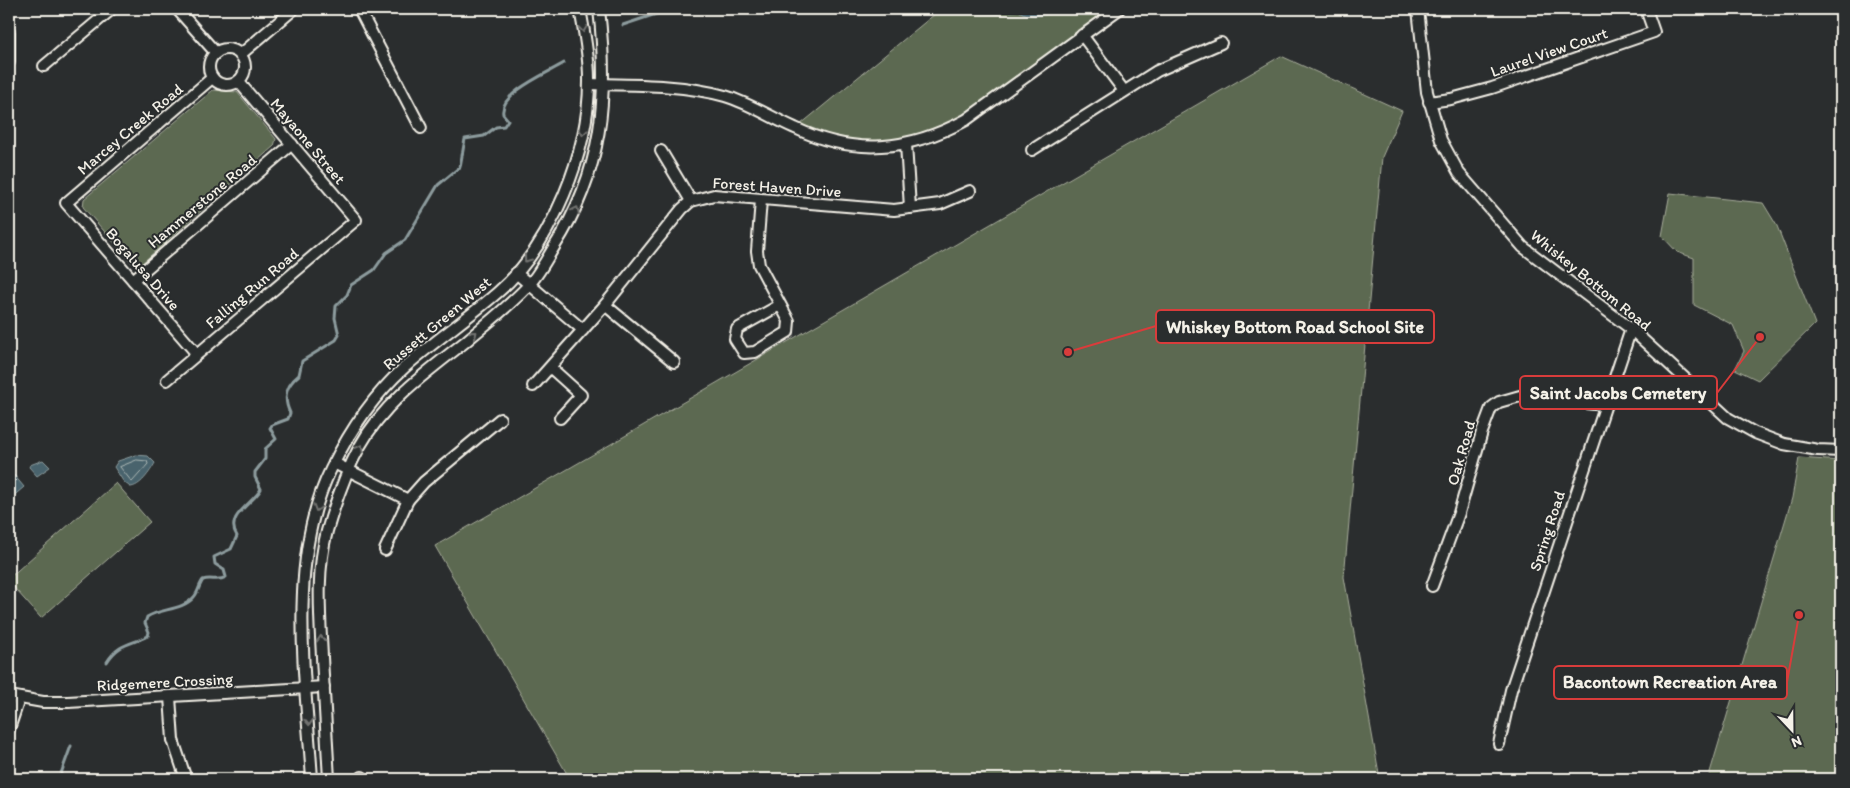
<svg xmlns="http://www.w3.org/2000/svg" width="1850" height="788" font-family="Itim,sans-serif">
<rect width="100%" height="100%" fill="#2a2d2e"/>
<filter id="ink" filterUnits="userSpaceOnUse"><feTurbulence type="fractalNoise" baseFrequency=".02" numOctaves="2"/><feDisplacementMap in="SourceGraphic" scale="10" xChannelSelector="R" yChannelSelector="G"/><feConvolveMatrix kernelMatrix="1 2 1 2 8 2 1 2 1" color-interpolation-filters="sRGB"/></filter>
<g filter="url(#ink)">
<!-- green -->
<g fill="#5c6951" stroke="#a8ad9c">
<polygon points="941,9 1119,9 948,130 867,147 795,129"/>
<polygon points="1281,56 1402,111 1382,157 1344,577 1380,779 570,779 435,546"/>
<polygon points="213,90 237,92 276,139 274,146 141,264 132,263 83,207 84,199"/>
<polygon points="1670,193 1763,203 1777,226 1815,324 1758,380 1735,369 1744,351 1733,325 1694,305 1694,258 1677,252 1662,236"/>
<polygon points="1799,458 1841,461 1841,779 1708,779 1792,498"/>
<polygon points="116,483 150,522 41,618 9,582 9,578"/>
</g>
<!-- water -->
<g fill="#48646d" stroke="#8d9c9e">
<path d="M1017,9H1065C1053,15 1026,20 1017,9Z"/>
<path d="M136,455L148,456L155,463C150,472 140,487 130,487L123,481L114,467L118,461Z"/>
<polygon points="43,460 50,467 37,476 29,467 30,465"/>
<polygon points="14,475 24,487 10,499 9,480"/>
</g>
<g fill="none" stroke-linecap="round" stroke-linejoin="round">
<!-- shore -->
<polygon stroke="#afb9b7" stroke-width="1" points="137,460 147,461 148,464 132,482 120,467"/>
<!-- stream -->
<g stroke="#8d9c9e" stroke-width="3">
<polyline points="946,9 998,13"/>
<polyline points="1010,11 1017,10"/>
<polyline points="623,25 668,10 680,9"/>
<path d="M107,662C119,643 130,645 148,636L149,632L145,623L147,617C161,608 182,611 194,597C198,593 199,585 203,580C211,577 218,582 226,577L224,570L215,564L214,557L231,549L237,536C224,516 253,504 261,489L255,477V472L265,459V449L276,439L270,428L272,425L288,419L290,413C283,398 285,386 299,375L302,361L336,340L339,335L335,318L336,306L347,295L351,285L374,270L386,253L405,240L438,185L460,167L465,139L484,136L496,127L504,126L508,120L503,114C499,93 548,73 564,63"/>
<polyline points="59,779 71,746"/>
</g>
<defs>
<g id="minor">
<polyline points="177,9 216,53"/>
<polyline points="359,9 421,128"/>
<polyline points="1418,9 1427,92 1441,140 1459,173 1523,247 1631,329 1728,418 1755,433 1784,444 1818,450 1841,451"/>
<polyline points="9,32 9,62"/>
<polyline points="1082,35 1124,91"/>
<circle cx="227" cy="67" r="18"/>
<polyline points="240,55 294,9"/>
<polyline points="44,66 112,9"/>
<path d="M589,84C634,85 682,84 725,96C749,103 772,118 795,128C854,156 909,151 966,120L1119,9"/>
<polyline points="1429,102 1451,99 1492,88 1654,32 1646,9"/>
<polyline points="906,144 910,208"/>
<polyline points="1032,150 1157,71 1221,43"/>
<polyline points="661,151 691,201"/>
<polyline points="761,200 757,251 759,265 789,321 788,332 755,352 744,353 735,339 737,329 780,305"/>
<polyline points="516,273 583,330"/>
<polyline points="133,280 292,144"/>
<polyline points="605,305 674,362"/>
<polyline points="197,354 66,203 212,78"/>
<polyline points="551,368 581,395 560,418"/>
<polyline points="167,380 356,220 238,81"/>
<polyline points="533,386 605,305 682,209 691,201 714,195 894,210 940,204 970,191"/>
<polyline points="334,463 408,500"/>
<polyline points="385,550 408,500 424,482 500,419"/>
<polyline points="1432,586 1459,513 1482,432 1491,408 1499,402 1520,396 1604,405"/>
<polyline points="9,696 43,702 68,702 324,687"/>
<polyline points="170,697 173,740 186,779"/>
<polyline points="9,729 19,699"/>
<polyline points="1499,744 1511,690 1631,329"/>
<polyline points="362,777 362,779"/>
<path d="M312,779C306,681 286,560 331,469C349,432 374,395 405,367C434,341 467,319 497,293C552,246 590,150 589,78C589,55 584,31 580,9"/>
<path d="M329,779C327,739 324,698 322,657C320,615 316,572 327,531C335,503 346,472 360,446C384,402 427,372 465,342C486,324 508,307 527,287C538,276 546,260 554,247C603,171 609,97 599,9"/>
</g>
</defs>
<!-- minor casing -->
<use href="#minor" stroke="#f4f1e8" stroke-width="14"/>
<!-- minor -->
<use href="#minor" stroke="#2a2d2e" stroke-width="10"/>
</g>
<!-- one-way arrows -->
<defs><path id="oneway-chevron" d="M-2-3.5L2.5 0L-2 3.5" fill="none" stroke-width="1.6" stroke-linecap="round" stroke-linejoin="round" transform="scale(1.25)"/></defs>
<g stroke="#71726f">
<use href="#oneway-chevron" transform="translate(583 29) rotate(83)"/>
<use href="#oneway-chevron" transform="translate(583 132) rotate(100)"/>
<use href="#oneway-chevron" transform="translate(576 210) rotate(-64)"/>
<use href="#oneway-chevron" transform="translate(527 259) rotate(126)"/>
<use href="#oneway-chevron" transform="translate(474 334) rotate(-40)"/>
<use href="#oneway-chevron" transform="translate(360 448) rotate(-62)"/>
<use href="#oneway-chevron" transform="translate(317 508) rotate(108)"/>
<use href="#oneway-chevron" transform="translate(321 639) rotate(-93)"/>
<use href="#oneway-chevron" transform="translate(309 722) rotate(87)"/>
</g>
</g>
<g text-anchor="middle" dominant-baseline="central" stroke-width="4" stroke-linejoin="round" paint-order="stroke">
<!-- street labels -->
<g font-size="16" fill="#f4f1e8" stroke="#2a2d2e">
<text transform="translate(1549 52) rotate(-19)">Laurel View Court</text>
<text transform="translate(130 129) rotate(-40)">Marcey Creek Road</text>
<text transform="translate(308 141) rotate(50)">Mayaone Street</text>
<text transform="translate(777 187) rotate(4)">Forest Haven Drive</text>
<text transform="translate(202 201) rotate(-40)">Hammerstone Road</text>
<text transform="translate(143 269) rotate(49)">Bogalusa Drive</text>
<text transform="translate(1591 280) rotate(39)">Whiskey Bottom Road</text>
<text transform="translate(252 288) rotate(-40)">Falling Run Road</text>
<text transform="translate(437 323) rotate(-40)">Russett Green West</text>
<text transform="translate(1461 453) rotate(-74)">Oak Road</text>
<text transform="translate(1547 531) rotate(-72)">Spring Road</text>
<text transform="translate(165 682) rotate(-3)">Ridgemere Crossing</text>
</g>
</g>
<!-- callouts -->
<path fill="none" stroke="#d93c3b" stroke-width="2" d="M1068 352L1156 326M1760 337L1717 393M1799 615L1787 682"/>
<g fill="#d93c3b" stroke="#2a2d2e" stroke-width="2">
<circle cx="1068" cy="352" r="5"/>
<circle cx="1760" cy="337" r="5"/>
<circle cx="1799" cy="615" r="5"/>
</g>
<g fill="#2a2d2e" stroke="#d93c3b" stroke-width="2">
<rect x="1156" y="310" width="278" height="33" rx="5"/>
<rect x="1520" y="376" width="197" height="33" rx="5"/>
<rect x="1554" y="666" width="233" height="33" rx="5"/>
</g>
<g font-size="18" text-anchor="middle" font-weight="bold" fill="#f4f1e8">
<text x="1295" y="333">Whiskey Bottom Road School Site</text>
<text x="1618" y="399">Saint Jacobs Cemetery</text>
<text x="1670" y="688">Bacontown Recreation Area</text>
</g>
<!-- margin -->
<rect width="1850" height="788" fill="none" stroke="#2a2d2e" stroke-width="30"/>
<rect x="15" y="15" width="1820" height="758" fill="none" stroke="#f4f1e8" stroke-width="2" filter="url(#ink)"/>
<!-- north arrow -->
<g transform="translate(1792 730) rotate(158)" stroke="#2a2d2e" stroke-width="4" paint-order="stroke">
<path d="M0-4L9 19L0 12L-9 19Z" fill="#f4f1e8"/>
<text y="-8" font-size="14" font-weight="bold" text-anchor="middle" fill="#f4f1e8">N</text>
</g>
</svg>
